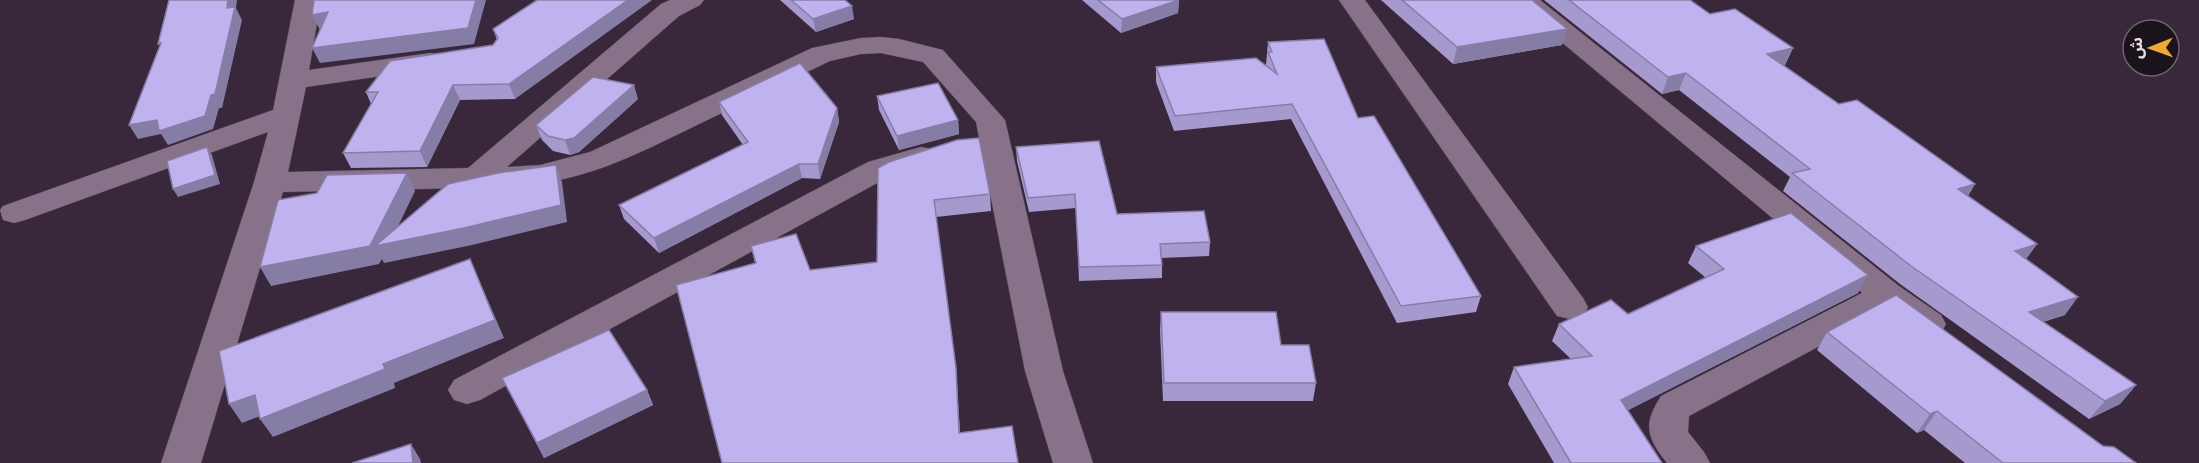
<svg xmlns="http://www.w3.org/2000/svg" width="2199" height="463" font-family="'PT Sans','Noto Sans Arabic',sans-serif">
<rect width="100%" height="100%" fill="#39273b"/>
<g fill="none" stroke-linecap="round" stroke-linejoin="round">
<defs>
<g id="minor">
<path d="M295,0H321L309,70L430,53L440,55L444,61L440,67L430,69L306,87L288,172L468,168L661,4L670,0H704L700,5L679,16L507,167L540,165L590,152L812,48L861,38L881,37L899,39L943,50L1005,120L1063,371L1093,463H1053L1025,371L976,122L923,62L881,53L861,54L830,61C786,82 743,103 699,124C633,156 585,182 510,187L283,192L201,463H161L254,182L268,132L25,220L14,223L3,220L0,210L3,206L273,110Z"/>
<polygon points="1339,0 1365,0 1583,298 1588,307 1583,316 1570,319 1557,316"/>
<path d="M1511,0H1540L1899,286L1941,315L1946,324L1941,333C1916,340 1904,325 1885,311L1689,416L1688,432L1704,452L1710,463H1667C1646,437 1643,424 1661,396L1862,293Z"/>
<polygon points="921,147 932,149 936,156 932,163 890,176 480,400 467,404 454,400 448,390 454,380 868,162"/>
</g>
</defs>
<!-- minor casing -->
<use href="#minor" stroke="#544556" stroke-width="1"/>
<!-- minor -->
<use href="#minor" fill="#87728a" fill-rule="evenodd"/>
</g>
<!-- wall -->
<g fill="#a599ce">
<polygon points="537,0 515,99 460,100 427,167 351,168 343,153 371,104 366,92 493,45 497,40 493,29"/>
<polygon points="780,0 845,0 854,19 816,32"/>
<polygon points="1082,0 1179,0 1178,13 1121,33"/>
<polygon points="1381,0 1532,0 1562,45 1453,64"/>
<polygon points="1544,0 1690,0 1710,14 1793,48 1785,65 1783,65 1839,104 1975,184 1968,196 2037,244 2026,259 2065,315 2043,322 2136,385 2120,404 2089,419 1900,284 1783,191 1790,177 1679,90 1662,94"/>
<polygon points="1268,42 1358,118 1481,296 1476,312 1397,323 1291,119 1174,131 1156,82 1156,67 1266,65"/>
<polygon points="877,96 958,120 959,134 899,150 879,110"/>
<polygon points="638,99 579,152 570,155 553,151 542,140 536,125"/>
<polygon points="719,102 837,108 839,122 820,179 802,178 659,253 624,219 619,205 743,145 722,115"/>
<polygon points="1016,147 1117,214 1210,242 1209,256 1161,258 1162,265 1162,278 1079,281 1076,208 1029,212 1017,161"/>
<polygon points="878,168 990,194 991,211 936,217 957,385 960,433 722,463 755,263 751,246 810,270 877,262"/>
<polygon points="1696,246 1858,293 1628,410 1662,463 1554,463 1508,384 1514,367 1571,359 1552,341 1559,324 1628,314 1706,278 1688,263"/>
<polygon points="1161,312 1281,345 1316,383 1313,401 1163,401 1160,330"/>
<polygon points="1827,332 2103,446 2136,463 1965,463 1924,430 1917,433 1817,350"/>
<polygon points="502,378 647,390 653,405 544,458"/>
</g>
<!-- shaded-wall -->
<g fill="#867da7">
<polygon points="228,0 237,0 236,8 242,20 222,108 219,108 213,129 168,145 161,134 138,139 129,125 157,120 227,8"/>
<polygon points="476,0 486,0 474,44 320,63 312,48"/>
<polygon points="628,0 652,0 515,99 509,84"/>
<polygon points="1179,0 1178,13 1121,33 1122,19"/>
<polygon points="852,6 854,19 816,32 813,19"/>
<polygon points="328,12 336,28 320,30 312,15"/>
<polygon points="1567,29 1562,45 1453,64 1457,47"/>
<polygon points="1793,48 1785,65 1760,71 1767,54"/>
<polygon points="1686,73 1679,90 1662,94 1668,77"/>
<polygon points="453,85 460,100 427,167 420,151"/>
<polygon points="634,85 638,99 579,152 570,155 565,140"/>
<polygon points="837,108 839,122 820,179 818,164"/>
<polygon points="958,120 959,134 899,150 897,136"/>
<polygon points="207,147 212,155 220,184 178,197 173,189"/>
<polygon points="799,164 802,178 659,253 654,238"/>
<polygon points="556,165 562,182 567,222 472,245 384,263 382,259 379,264 271,286 260,267 407,173 415,191 390,243"/>
<polygon points="1975,184 1964,202 1958,189"/>
<polygon points="2037,244 2024,262 2015,251"/>
<polygon points="470,259 504,338 394,383 395,388 273,437 260,419 383,364"/>
<polygon points="1868,275 1858,293 1613,418 1621,400"/>
<polygon points="2078,297 2065,315 2016,330 2029,312"/>
<polygon points="956,368 957,385 961,450 959,433"/>
<polygon points="2136,385 2120,404 2089,419 2105,401"/>
<polygon points="647,390 653,405 544,458 537,443"/>
<polygon points="255,395 268,413 242,423 229,404"/>
<polygon points="1937,411 1924,430 1917,433 1930,414"/>
<polygon points="411,444 420,459 421,463 413,463"/>
</g>
<!-- building -->
<g fill="#c0b2ef" stroke="#867da7" stroke-width="1.5">
<polygon points="169,0 228,0 227,8 235,7 215,94 211,95 205,116 159,131 157,120 129,125 161,43 158,44"/>
<polygon points="314,0 476,0 468,28 312,48 328,12 312,15"/>
<polygon points="537,0 628,0 509,84 453,85 420,151 343,153 378,92 366,92 390,61 493,45 498,38 493,29"/>
<polygon points="791,0 845,0 852,6 813,19"/>
<polygon points="1098,0 1179,0 1122,19"/>
<polygon points="1402,0 1532,0 1567,29 1457,47"/>
<polygon points="1569,0 1690,0 1710,14 1735,9 1793,48 1767,54 1839,104 1857,100 1975,184 1958,189 2037,244 2015,251 2078,297 2029,312 2136,385 2105,401 1911,266 1792,173 1810,169 1686,73 1668,77"/>
<polygon points="1324,39 1358,118 1374,116 1481,296 1401,306 1292,104 1175,116 1156,67 1256,58 1277,74 1268,52 1272,52 1268,42"/>
<polygon points="800,63 837,108 818,164 799,164 654,238 619,205 748,142 719,102"/>
<polygon points="593,77 634,85 574,138 565,140 548,136 536,125"/>
<polygon points="938,83 958,120 897,136 877,96"/>
<polygon points="979,138 990,194 934,200 956,368 959,433 1012,426 1018,463 722,463 676,285 756,263 751,246 796,234 810,270 877,262 878,168 889,162 957,140"/>
<polygon points="1099,141 1117,214 1204,211 1210,242 1160,244 1162,265 1079,267 1075,194 1028,198 1016,147"/>
<polygon points="207,147 215,175 173,189 167,161"/>
<polygon points="556,165 561,205 464,228 375,246 448,184 498,173"/>
<polygon points="407,173 370,246 260,267 278,200 317,193 327,175"/>
<polygon points="1791,213 1868,275 1621,400 1662,463 1571,463 1514,367 1592,356 1559,324 1611,300 1628,314 1724,269 1696,246"/>
<polygon points="470,259 495,320 383,364 385,369 260,419 255,395 229,404 219,351"/>
<polygon points="1896,295 2103,446 2114,447 2136,463 2003,463 1937,411 1930,414 1827,332"/>
<polygon points="1161,312 1276,312 1281,345 1309,345 1316,383 1164,383"/>
<polygon points="609,330 647,390 537,443 502,378"/>
<polygon points="411,444 413,463 352,463"/>
</g>
<!-- north arrow -->
<g transform="translate(2151 48) rotate(269)"><circle r="28" fill="#1b131c" stroke="#6d646e" stroke-width="1.5"/>
<path d="M0-4.5L10 22L0 15L-10 22Z" fill="#eca93a"/>
<text y="-9" font-size="16" font-weight="bold" text-anchor="middle" fill="#e9ddea">ش</text>
</g>
</svg>
